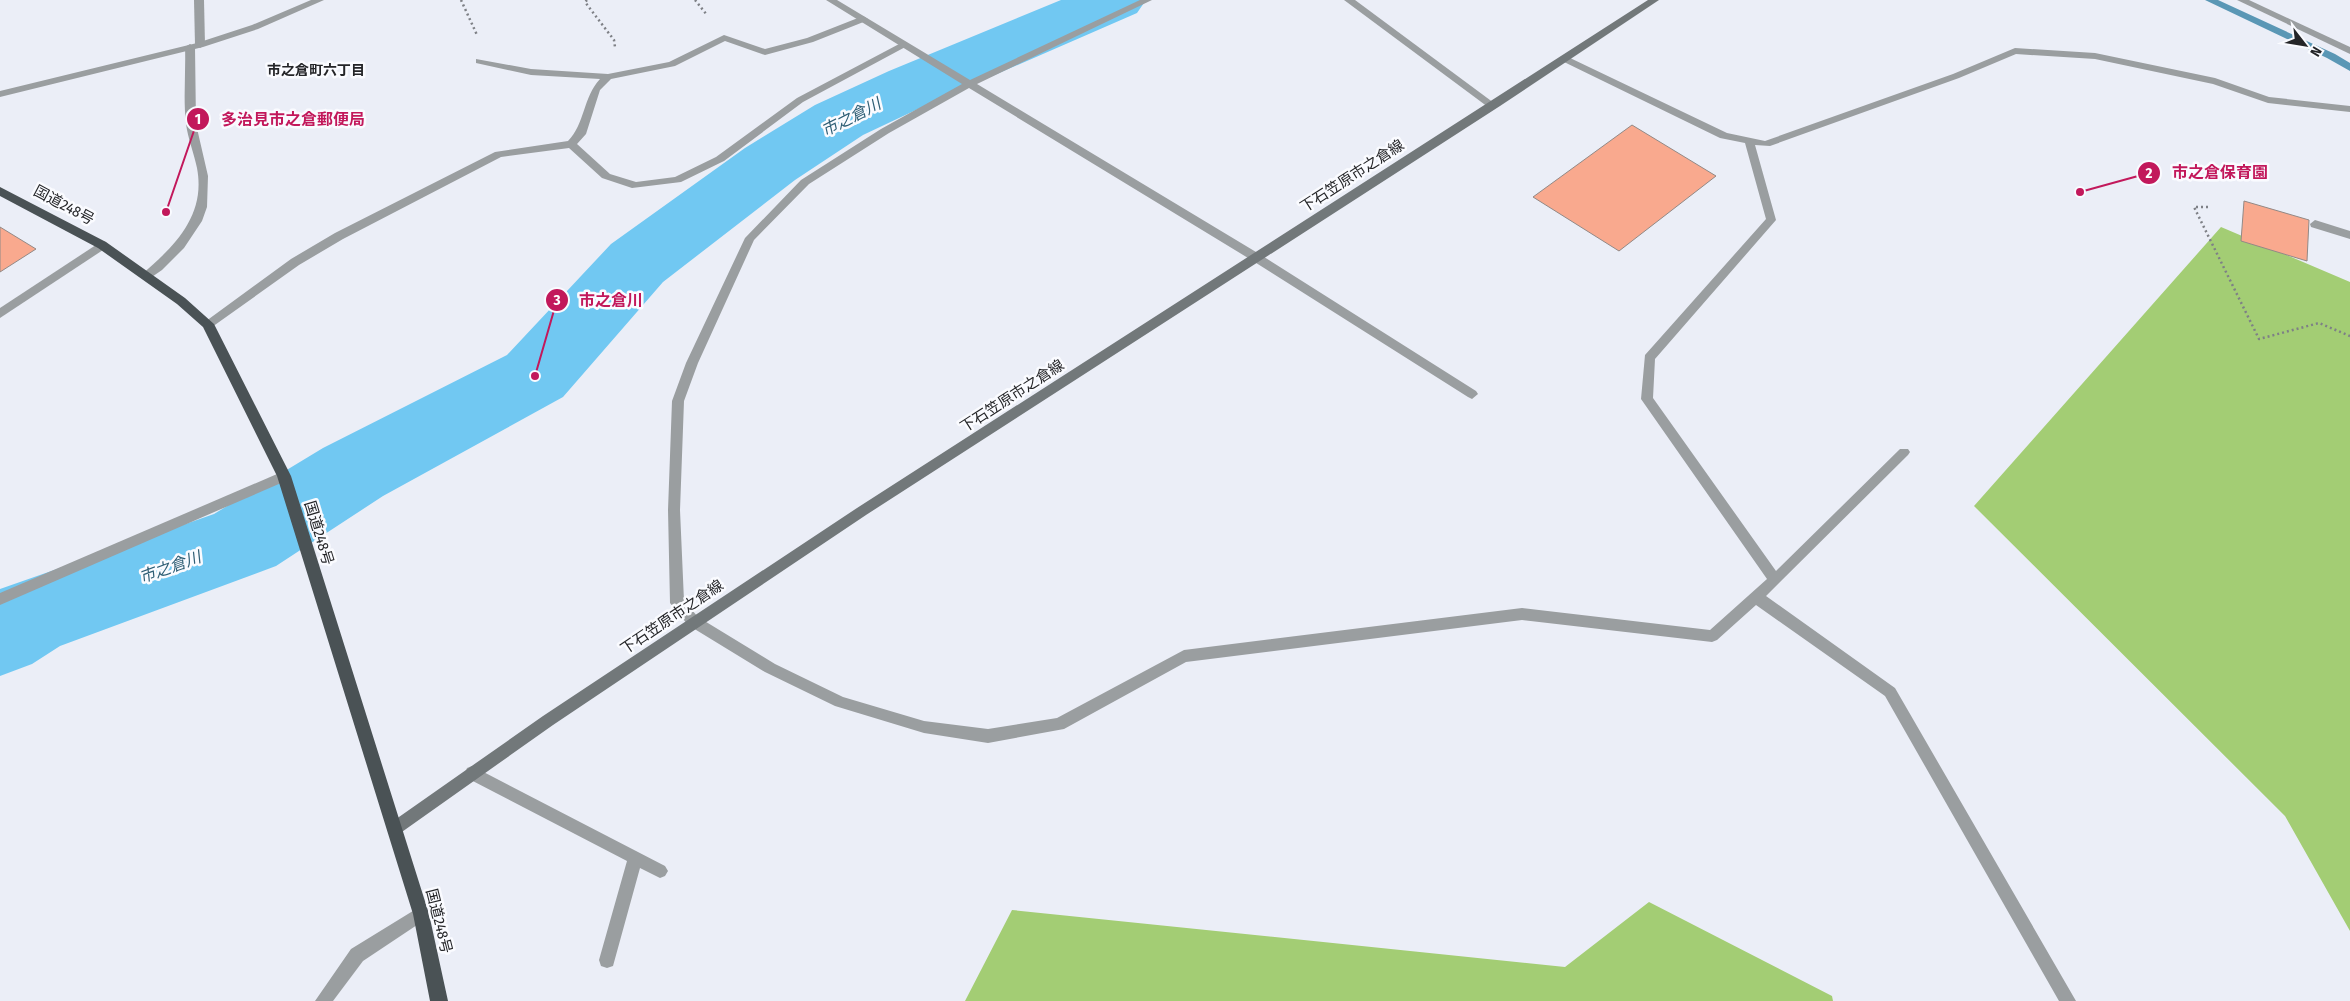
<svg xmlns="http://www.w3.org/2000/svg" width="2350" height="1001" font-family="'Fira Sans Condensed','Noto Sans JP',sans-serif">
<rect width="100%" height="100%" fill="#ebeef7"/>
<!-- green -->
<g fill="#a3cd74">
<polygon points="2221,227 2350,282 2350,931 2285,816 1974,506"/>
<polygon points="1649,902 1832,996 1833,1001 965,1001 1012,910 1565,967"/>
</g>
<g fill="none" stroke-linecap="round" stroke-linejoin="round">
<!-- stream -->
<polygon fill="#5a97b5" fill-rule="evenodd" points="2205,0 2218,0 2335,54 2350,63 2350,71 2327,58"/>
<!-- river -->
<polygon fill="#71c8f2" fill-rule="evenodd" points="1061,0 1146,0 1137,13 935,101 863,135 795,180 663,282 563,397 383,496 276,566 60,646 32,664 0,676 0,589 214,514 323,448 507,355 611,244 745,148 815,105 889,71"/>
</g>
<!-- building -->
<g fill="#f9a98e" stroke="#928986">
<polygon points="1632,125 1716,176 1619,251 1533,197"/>
<polygon points="2244,201 2309,220 2307,261 2241,241"/>
<polygon points="0,227 36,249 0,272"/>
</g>
<g fill="none" stroke-linecap="round" stroke-linejoin="round">
<!-- path -->
<g stroke="#7e8086" stroke-width="2.5" stroke-dasharray="2 3" stroke-linecap="butt">
<polyline points="461,0 477,35"/>
<polyline points="587,0 585,2 614,40 615,47"/>
<polyline points="695,0 707,15"/>
<polyline points="2208,207 2194,207 2259,339 2319,323 2350,336"/>
</g>
<!-- service -->
<g fill="#9a9ea0" fill-rule="evenodd">
<polygon points="194,0 204,0 205,45 200,48 195,45"/>
<path d="M863,16L868,19L866,21L813,42L765,55L725,41L675,66L611,79L600,90L586,134L577,144L610,174L636,182L675,177L716,157L797,98L901,43H907L909,45L803,102L724,161L681,182L632,188L602,178L569,148L501,157L343,239L299,265L212,327H204L202,324L291,259L335,233L495,152L568,141C585,124 583,97 600,79L531,75L476,63V59L531,69L608,74L669,62L724,35L765,49L807,38Z"/>
<path d="M190,44L195,47L196,124L208,176L207,207L202,221L184,248L162,270L146,281L141,277L142,274C175,246 206,215 197,168C194,153 188,139 186,124C183,98 186,72 185,47Z"/>
<polygon points="102,241 106,242 107,245 106,248 0,318 0,308"/>
<polygon points="472,766 665,866 668,871 665,876 660,878 640,868 613,966 607,968 601,966 599,960 627,861 467,778 465,773 467,768"/>
</g>
<!-- minor -->
<g fill="#9a9ea0" fill-rule="evenodd">
<polygon points="311,0 324,0 258,29 203,47 0,97 0,91 197,43 252,25"/>
<polygon points="826,0 837,0 970,80 1140,0 1152,0 977,84 1261,255 1476,391 1478,394 1472,399 1468,397 1253,261 969,88 889,133 809,184 754,240 698,363 684,401 680,510 684,601 698,617 775,664 843,697 924,721 988,729 1057,718 1184,650 1522,608 1710,630 1767,579 1641,399 1645,355 1766,219 1745,143 1720,138 1562,61 1562,57 1568,57 1727,133 1765,141 1953,74 2015,48 2095,53 2215,78 2269,97 2350,106 2350,112 2268,103 2213,84 2095,59 2016,54 1959,78 1770,146 1755,145 1776,220 1655,359 1653,398 1776,571 1900,449 1908,449 1910,452 1908,455 1766,596 1895,688 2076,1001 2059,1001 1885,696 1756,605 1717,640 1712,642 1522,620 1186,662 1064,729 988,743 924,733 835,706 765,672 688,625 670,603 668,510 672,401 686,363 745,238 801,180 881,129 962,84"/>
<polygon points="1344,0 1355,0 1494,103 1494,107 1488,107"/>
<polygon points="2237,0 2249,0 2350,47 2350,54"/>
<polygon points="2315,220 2350,231 2350,239 2311,227 2310,224"/>
<polygon points="284,471 288,472 290,476 288,480 0,605 0,593"/>
<polygon points="421,906 426,909 429,914 426,919 363,961 333,1001 315,1001 351,949"/>
</g>
<!-- secondary -->
<polygon fill="#72787a" fill-rule="evenodd" points="1648,0 1659,0 1500,106 866,515 553,725 399,834 394,836 389,834 387,829 389,824 543,716 857,508"/>
<!-- trunk -->
<polygon fill="#4a5255" fill-rule="evenodd" points="0,187 106,242 185,298 214,324 291,476 429,914 448,1001 430,1001 413,914 277,476 203,327 177,304 98,248 0,196"/>
</g>
<g text-anchor="middle" dominant-baseline="central" stroke-width="5" stroke-linejoin="round" paint-order="stroke">
<!-- far-neighbourhood labels -->
<g font-size="14" font-weight="bold" fill="#242528" stroke="#fafbff">
<text x="316" y="70">市之倉町六丁目</text>
</g>
<!-- street labels -->
<g font-size="15" fill="#242528" stroke="#fafbff">
<text transform="translate(1352 176) rotate(-33)">下石笠原市之倉線</text>
<text transform="translate(64 205) rotate(28)">国道248号</text>
<text transform="translate(1012 396) rotate(-33)">下石笠原市之倉線</text>
<text transform="translate(319 533) rotate(73)">国道248号</text>
<text transform="translate(672 617) rotate(-34)">下石笠原市之倉線</text>
<text transform="translate(439 921) rotate(76)">国道248号</text>
</g>
<!-- water labels -->
<g font-size="16" font-style="italic" fill="#2e5e75" stroke="#fafbff">
<text transform="translate(851 117) rotate(-27)">市之倉川</text>
<text transform="translate(170 567) rotate(-20)">市之倉川</text>
</g>
</g>
<!-- callouts -->
<path fill="none" stroke="#c2185b" stroke-width="2" d="M166 212L198 119M2080 192L2149 173M535 376L557 300"/>
<g fill="#c2185b" stroke="#fafbff" stroke-width="2">
<circle cx="166" cy="212" r="5"/>
<circle cx="2080" cy="192" r="5"/>
<circle cx="535" cy="376" r="5"/>
<circle cx="198" cy="119" r="12"/>
<circle cx="2149" cy="173" r="12"/>
<circle cx="557" cy="300" r="12"/>
</g>
<g font-size="15" text-anchor="middle" font-weight="bold" fill="#fff">
<text x="198" y="124">1</text>
<text x="2149" y="178">2</text>
<text x="557" y="305">3</text>
</g>
<g font-size="16" text-anchor="middle" font-weight="bold" fill="#c2185b" stroke="#fafbff" stroke-width="5" stroke-linejoin="round" paint-order="stroke">
<text x="293" y="125">多治見市之倉郵便局</text>
<text x="2220" y="178">市之倉保育園</text>
<text x="611" y="306">市之倉川</text>
</g>
<!-- north arrow -->
<g transform="translate(2305 45) rotate(121)" stroke="#fafbff" stroke-width="4" paint-order="stroke">
<path d="M0-4L9 19L0 12L-9 19Z" fill="#242528"/>
<text y="-8" font-size="14" font-weight="bold" text-anchor="middle" fill="#242528">N</text>
</g>
</svg>
